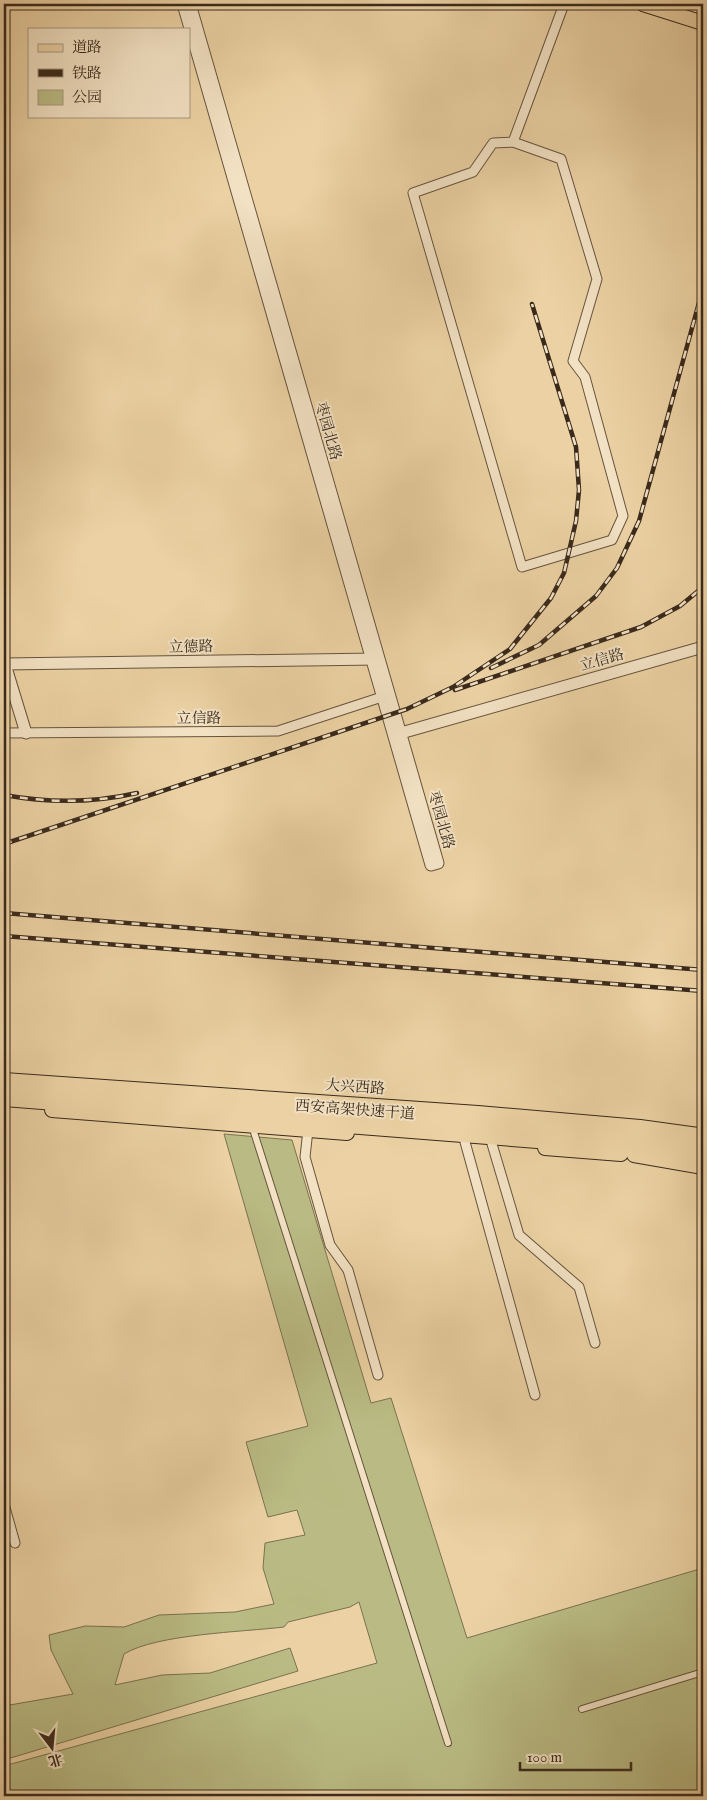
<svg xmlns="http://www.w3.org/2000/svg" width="707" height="1800" font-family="'IM FELL English','Noto Serif SC',serif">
<rect width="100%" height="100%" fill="#ebd1a3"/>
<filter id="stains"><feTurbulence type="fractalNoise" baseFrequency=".004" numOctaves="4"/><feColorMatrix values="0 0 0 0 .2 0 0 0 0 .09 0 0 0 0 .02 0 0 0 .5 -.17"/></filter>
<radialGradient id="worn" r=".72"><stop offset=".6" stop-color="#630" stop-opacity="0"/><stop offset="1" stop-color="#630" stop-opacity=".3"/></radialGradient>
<!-- green -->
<path fill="#babb84" stroke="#7a7250" d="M224,1134L292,1140L371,1403L391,1398L467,1638L703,1568V1796H4V1766L377,1663L359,1602L350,1607L288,1622L284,1627C242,1632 157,1634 124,1654L115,1685L162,1675L210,1673L290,1648L298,1671L4,1760V1706L73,1694L51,1650L49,1635L85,1626L124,1627L159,1615L235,1612L274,1604L263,1568L265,1543L305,1535L297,1510L268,1517L246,1442L308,1426Z"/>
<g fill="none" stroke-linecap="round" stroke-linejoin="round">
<defs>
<g id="pedestrian">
<polyline points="252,1126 448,1743"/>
<polyline points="582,1709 703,1672"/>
</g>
<g id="minor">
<polygon points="513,142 561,159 597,279 573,361 585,377 623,516 612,540 522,567 413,193 473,172 493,143"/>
<polyline points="513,142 564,4"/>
<polyline points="4,733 278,731 388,695"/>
<polyline points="308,1130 305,1157 330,1245 348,1270 378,1375"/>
<polyline points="465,1142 535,1395"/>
<polyline points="492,1144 519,1235 579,1287 595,1343"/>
<polyline points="4,1504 15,1543"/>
</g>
<g id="tertiary">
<polyline points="183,4 431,865 438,863 190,4"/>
<polyline points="4,661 26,733"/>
<polyline points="4,664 377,659"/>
<polyline points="394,735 703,647"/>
</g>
<g id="primary">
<polyline points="643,4 703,23"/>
<polyline points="4,1080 478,1113 640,1127 698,1135"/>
<polyline points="52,1110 347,1133"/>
<polyline points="545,1148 621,1154"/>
<polyline points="634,1155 703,1167"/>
</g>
<g id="trunk">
<polyline points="4,1087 703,1141"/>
<polyline points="4,1099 703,1154"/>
</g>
</defs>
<!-- pedestrian casing -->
<use href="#pedestrian" stroke="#66543e" stroke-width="8"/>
<!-- minor casing -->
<use href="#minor" stroke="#66543e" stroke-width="11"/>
<!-- tertiary casing -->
<use href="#tertiary" stroke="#66543e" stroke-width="13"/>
<!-- primary casing -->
<use href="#primary" stroke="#3a2a1c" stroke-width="16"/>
<!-- trunk casing -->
<use href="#trunk" stroke="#3a2a1c" stroke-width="16"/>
<!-- pedestrian -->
<use href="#pedestrian" stroke="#f2e1c3" stroke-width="6"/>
<!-- minor -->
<use href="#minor" stroke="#f2e1c3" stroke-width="9"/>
<!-- tertiary -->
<use href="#tertiary" stroke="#f2e1c3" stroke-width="11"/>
<!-- primary -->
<use href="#primary" stroke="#ebd1a3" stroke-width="14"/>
<!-- trunk -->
<use href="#trunk" stroke="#ebd1a3" stroke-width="14"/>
<defs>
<g id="rail">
<polyline points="491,668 539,645 596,596 617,568 639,521 703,288"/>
<polyline points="455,690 641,627 680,606 703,587"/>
<path d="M4,795C48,803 93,803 137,793"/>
<polyline points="4,844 407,709 453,687 510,649 551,598 564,573 576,521 579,490 576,447 532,304"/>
<polyline points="4,913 703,970"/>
<polyline points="4,936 703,991"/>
</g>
</defs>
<!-- rail casing -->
<use href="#rail" stroke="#3a2a1c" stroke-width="4.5"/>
<!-- rail -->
<use href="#rail" stroke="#f2e1c3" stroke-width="2.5" stroke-dasharray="8" stroke-linecap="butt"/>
</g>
<g text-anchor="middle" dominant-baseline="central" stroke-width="4" stroke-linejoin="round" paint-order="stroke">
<!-- street labels -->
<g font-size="15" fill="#3a2a1c" stroke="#f2e1c3">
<text transform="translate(328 431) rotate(74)">枣园北路</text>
<text transform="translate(191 647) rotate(-1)">立德路</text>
<text transform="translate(602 660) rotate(-16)">立信路</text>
<text x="199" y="718">立信路</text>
<text transform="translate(441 820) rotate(74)">枣园北路</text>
<text transform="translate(355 1087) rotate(4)">大兴西路</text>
<text transform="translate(355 1110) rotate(4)">西安高架快速干道</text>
</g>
</g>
<!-- margin -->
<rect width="707" height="1800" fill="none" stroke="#ebd1a3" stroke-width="20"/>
<rect x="5" y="5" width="697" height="1790" fill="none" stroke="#3a2a1c" stroke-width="2.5"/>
<rect x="10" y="10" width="687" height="1780" fill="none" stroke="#3a2a1c"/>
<!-- legend -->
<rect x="28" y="28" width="162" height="90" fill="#f2e1c3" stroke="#a89880"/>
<rect x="38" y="44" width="25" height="8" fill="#ebd1a3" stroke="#a89880"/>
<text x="72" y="52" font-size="15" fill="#3a2a1c">道路</text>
<rect x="38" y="69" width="25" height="8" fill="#3a2a1c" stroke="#a89880"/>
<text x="72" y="78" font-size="15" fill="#3a2a1c">铁路</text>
<rect x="38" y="90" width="25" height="15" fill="#babb84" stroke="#a89880"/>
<text x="72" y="102" font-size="15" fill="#3a2a1c">公园</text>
<!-- north arrow -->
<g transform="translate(52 1748) rotate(164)" stroke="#f2e1c3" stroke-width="4" paint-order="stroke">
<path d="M0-4L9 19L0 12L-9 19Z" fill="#3a2a1c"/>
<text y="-8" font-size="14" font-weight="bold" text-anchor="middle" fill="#3a2a1c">北</text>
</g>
<!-- scale -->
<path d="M520 1762v8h111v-8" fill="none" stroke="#3a2a1c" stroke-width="2.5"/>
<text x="527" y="1762" font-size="15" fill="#3a2a1c" stroke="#f2e1c3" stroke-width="4" paint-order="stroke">100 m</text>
<rect width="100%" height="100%" filter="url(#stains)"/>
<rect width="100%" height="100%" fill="url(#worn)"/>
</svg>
